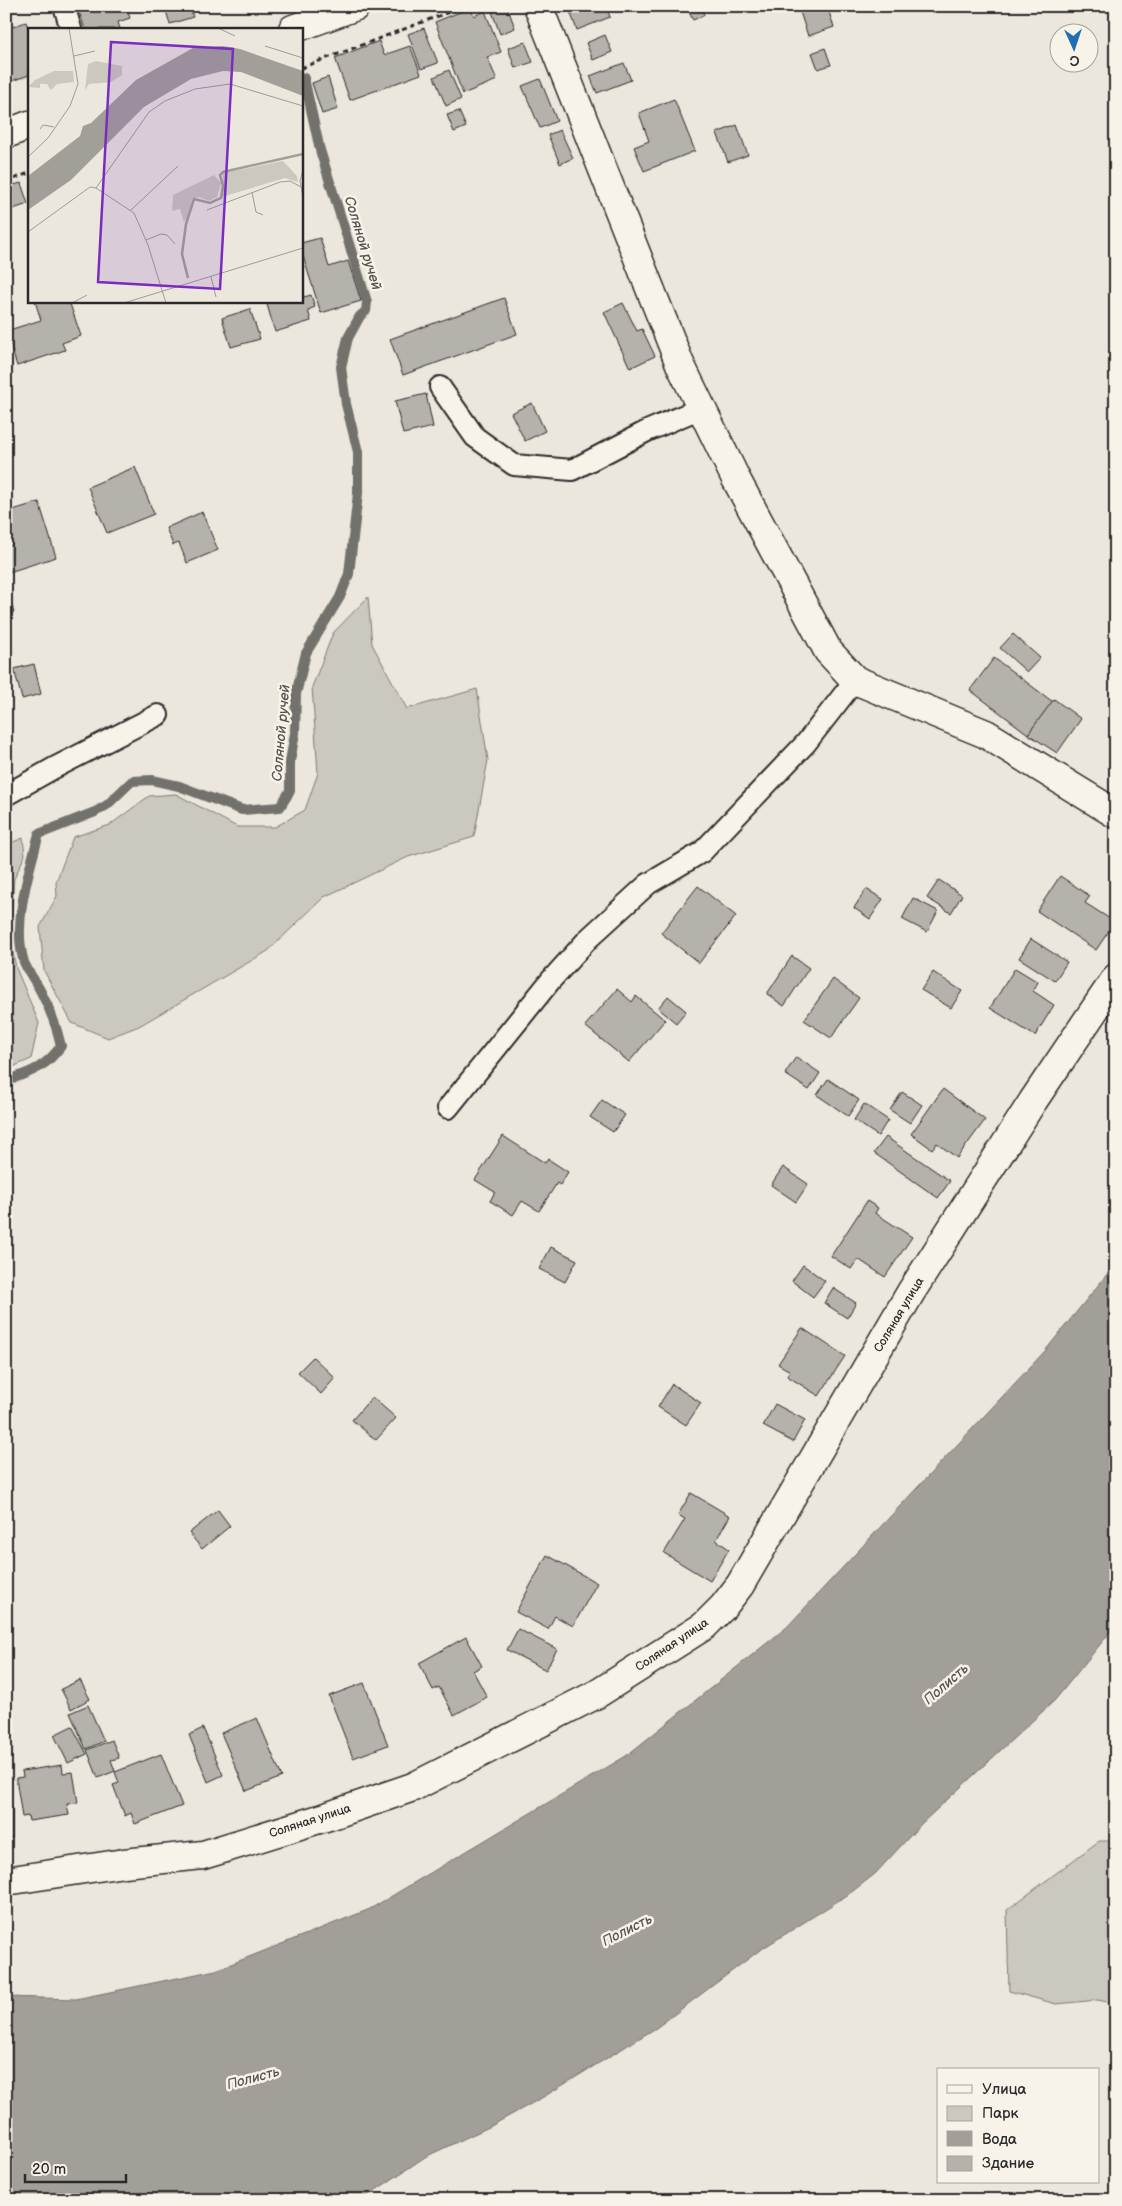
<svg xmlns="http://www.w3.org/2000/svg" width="1122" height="2206" font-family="'Balsamiq Sans',sans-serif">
<rect width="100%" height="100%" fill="#ebe7dd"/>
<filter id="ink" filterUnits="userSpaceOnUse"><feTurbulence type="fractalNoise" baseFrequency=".02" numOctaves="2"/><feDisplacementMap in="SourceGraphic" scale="10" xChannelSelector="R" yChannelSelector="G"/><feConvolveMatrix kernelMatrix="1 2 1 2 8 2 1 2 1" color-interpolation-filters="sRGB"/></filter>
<g filter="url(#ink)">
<!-- green -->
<g fill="#cbc8bf" stroke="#7b7a75">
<polygon points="368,597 372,644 407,709 477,689 488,760 474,837 408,857 324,897 268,951 139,1026 108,1038 72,1023 44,971 40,927 57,896 56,882 73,837 110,825 149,796 176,794 237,827 275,827 305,810 318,773 312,687 333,633"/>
<polygon points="23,838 25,855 14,879 10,936 16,968 39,1023 31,1059 6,1070 6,845"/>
<polygon points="1099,1841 1116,1841 1116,2004 1098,2000 1056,2004 1009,1991 1007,1910"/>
</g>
<!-- water -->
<polygon fill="#a29f98" stroke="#72716c" points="1116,1263 1116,1625 1055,1700 922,1823 875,1874 849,1894 760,1950 656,2028 545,2096 491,2126 425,2157 367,2196 352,2200 6,2200 6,1997 76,1999 216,1970 370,1909 626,1756 787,1627 1045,1351"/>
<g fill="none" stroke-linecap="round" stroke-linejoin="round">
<!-- stream -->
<path stroke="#72716c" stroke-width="10" d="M6,1081C31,1072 45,1068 61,1046C57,1027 50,1009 41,992C36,982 28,972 24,962C12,924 29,871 39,834L95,812L107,805L132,781L152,780L179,786L242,810L280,807L290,791V762L295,733L296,694L306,653L340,597L349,574L358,493V452L346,404L341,367L348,338L360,316L366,311L367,302L320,150L304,78"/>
</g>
<!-- building -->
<g fill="#b5b2ab" stroke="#2b2b2b">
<polygon points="77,6 126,6 130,18 118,22 120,29 85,29"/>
<polygon points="181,6 189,6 193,17 170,24 166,11"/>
<polygon points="490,6 507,6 515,28 500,34"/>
<polygon points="568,6 606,6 610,17 577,30"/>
<polygon points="686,6 701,6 704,15 693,20"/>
<polygon points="798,6 827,6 834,27 808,36"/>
<polygon points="470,8 474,16 485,11 501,52 487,57 497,80 463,94 435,22"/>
<polygon points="26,22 29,30 29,75 6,83 6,29"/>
<polygon points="424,28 438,63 421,69 408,34"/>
<polygon points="605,35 612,52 593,60 586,43"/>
<polygon points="379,41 384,55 410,46 421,74 350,100 335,58"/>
<polygon points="525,42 533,62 515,68 508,48"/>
<polygon points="825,48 831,65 818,69 812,53"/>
<polygon points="624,63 631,80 597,93 590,76"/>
<polygon points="449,70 461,99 446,106 434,77"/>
<polygon points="328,77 338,109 322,114 312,83"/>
<polygon points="540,79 557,121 540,128 522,86"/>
<polygon points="674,99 695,151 644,171 634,147 649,141 639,113"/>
<polygon points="459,111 466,127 454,132 447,115"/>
<polygon points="737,125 748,155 728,162 717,133"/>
<polygon points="560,130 573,158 560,164 548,135"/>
<polygon points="21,183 28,204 10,210 6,198 6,187"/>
<polygon points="6,212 12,237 6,238"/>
<polygon points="320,238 329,267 348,261 361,301 321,313 301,250 301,243"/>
<polygon points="301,290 304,297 311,295 315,307 308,310 311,321 275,332 266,301 301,301"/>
<polygon points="504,298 517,334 403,375 390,339"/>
<polygon points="35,301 69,301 81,336 62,343 65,350 17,366 6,331 41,320"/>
<polygon points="623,303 637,331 642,329 655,356 630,368 604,312"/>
<polygon points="250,309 260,339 231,347 222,318"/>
<polygon points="426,394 433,427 403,434 395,401"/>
<polygon points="532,403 545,431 525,441 511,413"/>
<polygon points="135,467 154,514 107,533 88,487"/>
<polygon points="39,502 56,557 6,573 6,547 12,545 6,527 6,512"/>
<polygon points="202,512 218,550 187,563 179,543 173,545 166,528"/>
<polygon points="6,588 14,612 6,615"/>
<polygon points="1013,634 1040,658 1027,672 1000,648"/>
<polygon points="994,658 1053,702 1028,734 970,690"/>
<polygon points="34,664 41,694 22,699 14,669"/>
<polygon points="1054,699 1081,719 1057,753 1028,734"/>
<polygon points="1060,876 1090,896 1085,903 1115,922 1096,950 1037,911"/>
<polygon points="939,880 962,895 951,913 927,898"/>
<polygon points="698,886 736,916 699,963 661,933"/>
<polygon points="866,889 883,899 870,919 854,908"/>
<polygon points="913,898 938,911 927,932 902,919"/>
<polygon points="1031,939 1067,962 1055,981 1019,958"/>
<polygon points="792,956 809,968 784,1006 767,994"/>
<polygon points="1015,968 1038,982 1033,991 1054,1005 1035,1036 990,1008"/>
<polygon points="933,972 962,991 951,1008 921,990"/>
<polygon points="833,979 859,998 831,1038 804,1020"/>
<polygon points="617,989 632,1002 636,996 665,1020 629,1062 585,1026"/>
<polygon points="668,996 686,1011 676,1023 658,1008"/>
<polygon points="796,1057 820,1073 809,1090 785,1074"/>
<polygon points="828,1079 859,1100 848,1116 817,1095"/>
<polygon points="943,1089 985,1120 957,1158 937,1143 932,1149 911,1134"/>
<polygon points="902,1092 922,1105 910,1123 890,1110"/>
<polygon points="602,1100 625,1115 613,1132 590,1117"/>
<polygon points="864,1104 888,1120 878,1136 854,1120"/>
<polygon points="503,1136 545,1163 548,1159 568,1172 560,1185 557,1183 539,1211 522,1201 513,1215 490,1201 495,1192 475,1180"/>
<polygon points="886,1137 950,1181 938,1198 874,1153"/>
<polygon points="783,1167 808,1184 796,1202 771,1185"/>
<polygon points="867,1201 878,1208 875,1213 912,1237 885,1277 858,1259 851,1269 831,1256"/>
<polygon points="551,1247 577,1260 565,1282 539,1269"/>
<polygon points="803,1265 825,1281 813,1297 792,1281"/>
<polygon points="833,1288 856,1303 847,1318 824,1303"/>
<polygon points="802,1328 845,1356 819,1396 787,1376 790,1371 778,1364"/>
<polygon points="313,1357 335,1378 321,1394 298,1372"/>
<polygon points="672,1384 701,1403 686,1425 658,1407"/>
<polygon points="372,1397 396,1418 376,1440 352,1420"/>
<polygon points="775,1404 805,1420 793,1442 763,1426"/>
<polygon points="691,1493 730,1516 716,1540 729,1549 710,1581 664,1553 685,1519 678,1515"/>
<polygon points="218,1510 230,1526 202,1549 189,1533"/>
<polygon points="547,1555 597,1583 573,1626 555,1616 548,1629 516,1612"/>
<polygon points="518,1629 557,1649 546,1670 507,1650"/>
<polygon points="466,1637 482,1666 473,1671 487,1697 454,1715 439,1687 433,1690 419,1663"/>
<polygon points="80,1680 90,1699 71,1709 61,1689"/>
<polygon points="364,1683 388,1745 353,1758 329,1696"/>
<polygon points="88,1705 104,1741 86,1749 70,1713"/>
<polygon points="257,1718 282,1777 246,1791 221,1733"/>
<polygon points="72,1726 87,1754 68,1763 54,1735"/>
<polygon points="203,1728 223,1775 208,1782 189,1735"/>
<polygon points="112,1740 119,1758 111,1760 115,1771 98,1778 87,1750"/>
<polygon points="161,1754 182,1806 135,1824 131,1813 125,1816 113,1785 119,1783 115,1772"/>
<polygon points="62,1765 63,1773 73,1772 78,1803 67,1804 69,1815 29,1821 28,1816 22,1817 16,1778 23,1777 22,1771"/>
<rect x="6" y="1808" width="6" height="30"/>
</g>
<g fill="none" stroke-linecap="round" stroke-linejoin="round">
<defs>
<g id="lane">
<polyline points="64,6 71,29"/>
<polyline points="440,387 475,437 514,465 572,470 647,431 701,408"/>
<polyline points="6,795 54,768 158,715"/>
<polyline points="448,1108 551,980 589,938 648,884 702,852 806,743 855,680"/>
</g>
<g id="street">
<polyline points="538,6 680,364 736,479 828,651 855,680 986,734 1116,814"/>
<polyline points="293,29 356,6"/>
<polyline points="6,134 29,125"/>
<polyline points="6,1881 124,1863 203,1855 329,1816 413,1787 597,1694 704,1626 723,1607 740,1585 911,1292 1033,1101 1116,978"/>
</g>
</defs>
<!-- lane casing -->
<use href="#lane" stroke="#2b2b2b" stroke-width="24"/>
<!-- street casing -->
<use href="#street" stroke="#2b2b2b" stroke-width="31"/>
<!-- path -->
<g stroke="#2b2b2b" stroke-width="3" stroke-dasharray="5 4" stroke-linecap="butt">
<polyline points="301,68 465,6"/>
<polyline points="6,182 29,173"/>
</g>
<!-- lane -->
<use href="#lane" stroke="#f7f3e8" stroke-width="20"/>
<!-- street -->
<use href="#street" stroke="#f7f3e8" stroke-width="28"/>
</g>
</g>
<g text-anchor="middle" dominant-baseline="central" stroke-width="5" stroke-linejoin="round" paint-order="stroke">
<!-- street labels -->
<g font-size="12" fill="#2b2b2b" stroke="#f7f3e8">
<text transform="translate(899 1315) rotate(-59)">Соляная улица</text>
<text transform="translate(672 1645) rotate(-34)">Соляная улица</text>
<text transform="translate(310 1821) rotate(-18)">Соляная улица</text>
</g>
<!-- water labels -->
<g font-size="14" font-style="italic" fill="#555451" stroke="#f7f3e8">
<text transform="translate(363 243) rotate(73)">Соляной ручей</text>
<text transform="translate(281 733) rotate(-85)">Соляной ручей</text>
<text transform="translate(946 1684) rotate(-41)">Полисть</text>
<text transform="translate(627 1930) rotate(-27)">Полисть</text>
<text transform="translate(253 2078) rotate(-15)">Полисть</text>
</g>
</g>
<!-- overview -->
<g transform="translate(28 28)">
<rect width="275" height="275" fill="#ebe7dd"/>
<path d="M68,33L94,38V47L83,54L61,56L57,62L60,36ZM26,43H45L46,54L29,56L23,62L19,56H12V60L0,59L7,52ZM255,133L269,148L270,154L257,150L194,169L195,145ZM186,147L193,155L189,169L181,173L171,169L164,171L162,184L156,194L152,181L144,183L145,167Z" fill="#cbc8bf"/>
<path d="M195,18L212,21L275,43V68L213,44L195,43L163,51L116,79L43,152L0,182V148L52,108L55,98L63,95L108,52L165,20Z" fill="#a29f98"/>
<path fill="none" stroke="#a29f98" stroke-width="2.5" d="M160,250L154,226L158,196L166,171L182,175L193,170L195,158L192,147L195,144L275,126"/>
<path fill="none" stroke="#9e9c96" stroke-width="1" d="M190,0L207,8M237,18L275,30M46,28L67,23M12,101L15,97L26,99M0,129L20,110L42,78L50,56L41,0M275,142L272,153L275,169M68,160L106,185L120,217L138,275M224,164L228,184L235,187M103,182L150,138M179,182L252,154L262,153L273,159M0,204L62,159L68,160L121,84L137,73L167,61L202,56L275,78M118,212L133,206L139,207L147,216M183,249L188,269M44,275L59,267M96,275L275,220"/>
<path fill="#7b2cbf" fill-opacity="0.15" stroke="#7b2cbf" stroke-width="2.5" d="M83,14L205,21L192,261L70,254Z"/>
<rect width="275" height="275" fill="none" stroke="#2b2b2b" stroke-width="2.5"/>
</g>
<!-- margin -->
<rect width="1122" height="2206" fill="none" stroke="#f7f3e8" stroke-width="25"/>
<rect x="12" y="12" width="1097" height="2181" fill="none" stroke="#2b2b2b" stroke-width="2" filter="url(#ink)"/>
<!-- legend -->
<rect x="937" y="2068" width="162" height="115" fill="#f7f3e8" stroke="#a5a39c"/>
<rect x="947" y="2085" width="25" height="8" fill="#f7f3e8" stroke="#a5a39c"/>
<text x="982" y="2094" font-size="15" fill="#2b2b2b">Улица</text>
<rect x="947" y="2106" width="25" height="15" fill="#cbc8bf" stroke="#a5a39c"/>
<text x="982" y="2118" font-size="15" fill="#2b2b2b">Парк</text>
<rect x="947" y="2131" width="25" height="15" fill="#a29f98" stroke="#a5a39c"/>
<text x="982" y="2144" font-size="15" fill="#2b2b2b">Вода</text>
<rect x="947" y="2156" width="25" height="15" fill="#b5b2ab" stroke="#a5a39c"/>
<text x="982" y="2168" font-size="15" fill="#2b2b2b">Здание</text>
<!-- north arrow -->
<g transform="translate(1074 48) rotate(177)"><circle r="24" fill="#f7f3e8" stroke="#a5a39c"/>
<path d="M0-4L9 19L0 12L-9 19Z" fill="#1f6fb2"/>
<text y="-8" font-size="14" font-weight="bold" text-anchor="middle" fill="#2b2b2b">С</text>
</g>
<!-- scale -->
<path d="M25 2174v8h101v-8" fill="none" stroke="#2b2b2b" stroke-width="2.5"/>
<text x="32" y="2174" font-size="15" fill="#2b2b2b" stroke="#f7f3e8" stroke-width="4" paint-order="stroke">20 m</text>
</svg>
